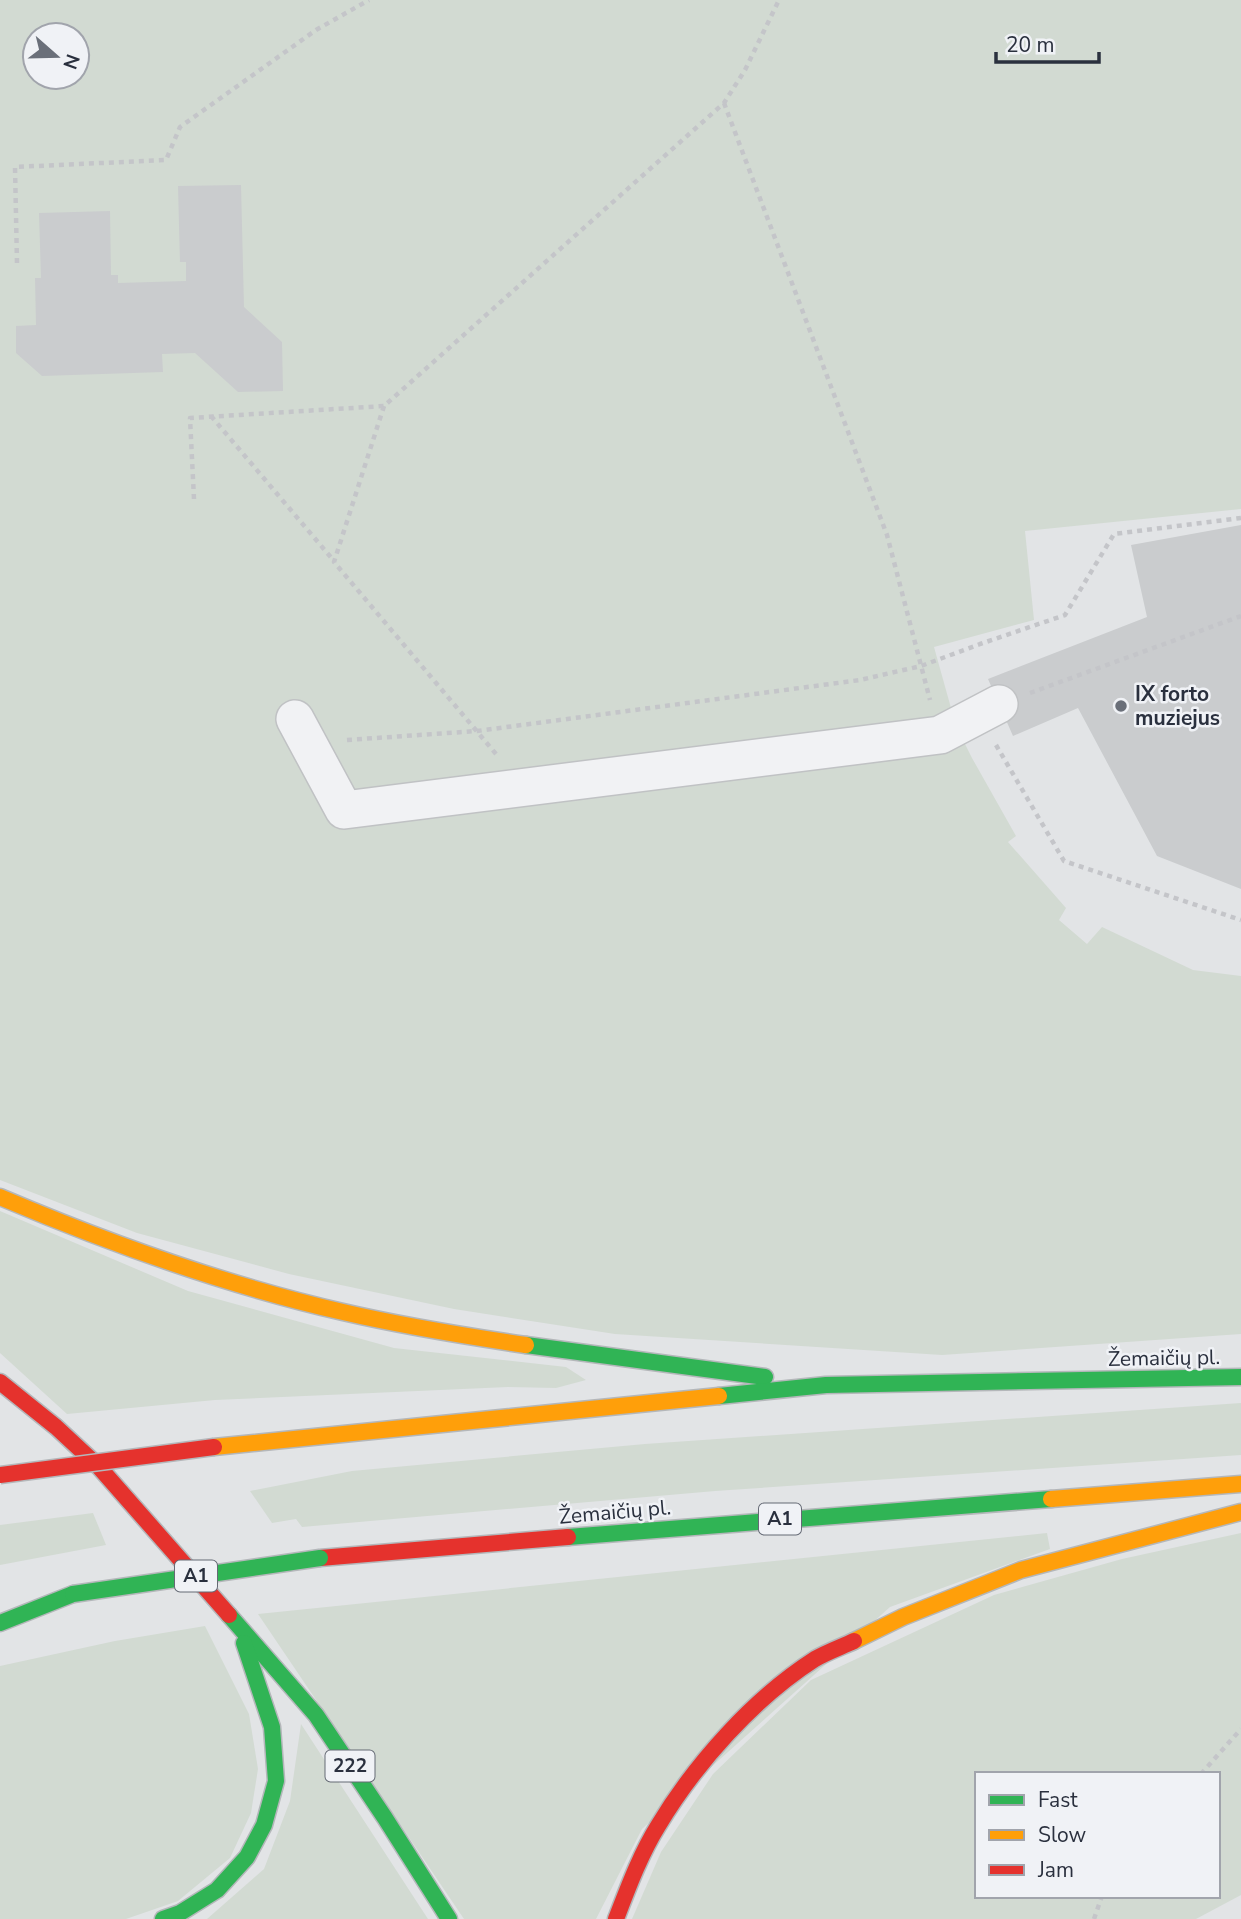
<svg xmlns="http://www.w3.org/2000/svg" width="1241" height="1919" font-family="'Nunito Sans',sans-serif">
<rect width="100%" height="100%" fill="#e2e4e6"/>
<!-- green -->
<g fill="#d2dad2" fill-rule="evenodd">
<path d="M0,0H1241V509L1025,531L1034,620L934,647L956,726L972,758L1016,836L1008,842L1066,908L1059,920L1087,944L1102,927L1193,970L1241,976V1334L942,1355L615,1334L454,1309L289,1274L137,1233L0,1180ZM35,35H77V77H35Z"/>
<polygon points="0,1211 188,1291 394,1348 566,1367 586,1380 556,1388 508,1387 215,1400 67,1414 0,1353"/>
<polygon points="1241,1403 1241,1455 715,1491 302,1527 296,1519 272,1523 250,1491 352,1471 645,1444"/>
<polygon points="93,1513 106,1545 0,1565 0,1525"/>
<polygon points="1047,1533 1050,1549 890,1607 642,1829 596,1919 464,1919 258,1614"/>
<path d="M1241,1533V1895L1196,1919H632L661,1852L713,1774L811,1680L994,1595L1122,1559ZM977,1774H1218V1896H977Z"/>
<polygon points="205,1626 249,1714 258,1769 251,1813 230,1858 178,1901 126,1919 0,1919 0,1666 115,1641"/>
<polygon points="301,1724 428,1919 207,1919 264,1869 290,1801"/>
</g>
<!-- building -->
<g fill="#caccce">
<polygon points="241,185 244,307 282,342 283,391 238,392 195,353 162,354 163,372 42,376 16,353 16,326 36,325 35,278 41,278 39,213 110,211 111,275 118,275 118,283 186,281 186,262 180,262 178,186"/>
<polygon points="1241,525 1241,889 1157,856 1078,708 1013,736 988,679 1147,617 1131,545"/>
</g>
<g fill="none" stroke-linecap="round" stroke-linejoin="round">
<defs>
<polyline id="street" points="295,719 344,810 940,735 999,704"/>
<g id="fast">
<polyline points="526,1345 765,1377"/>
<polyline points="719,1396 826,1385 1241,1377"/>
<polyline points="568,1537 1051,1499"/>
<polyline points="229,1615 316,1715 385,1818 449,1919"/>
<polyline points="0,1623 73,1594"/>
<polyline points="163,1919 180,1913 217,1890 247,1857 264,1825 276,1781 272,1727 244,1643"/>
</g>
<g id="slow">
<path d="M0,1197C111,1244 225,1285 343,1312C403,1326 465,1336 526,1345"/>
<polyline points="214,1447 719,1396"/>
<polyline points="1051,1499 1241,1484"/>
<polyline points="854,1641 903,1617 1021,1570 1241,1512"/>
</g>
<g id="jam">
<polyline points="0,1382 56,1427 99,1467 229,1615"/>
<polyline points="320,1558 568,1537"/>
<path d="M616,1919C628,1888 640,1855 658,1826C695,1764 754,1698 815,1659C827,1652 841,1647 854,1641"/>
</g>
</defs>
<!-- street casing -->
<use href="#street" stroke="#c0c2c4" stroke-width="40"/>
<!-- fast casing -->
<use href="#fast" stroke="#b4b7ba" stroke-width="19"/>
<!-- slow casing -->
<use href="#slow" stroke="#b4b7ba" stroke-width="19"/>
<!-- jam casing -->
<use href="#jam" stroke="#b4b7ba" stroke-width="19"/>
<!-- path -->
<g stroke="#c4c5c9" stroke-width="4.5" stroke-dasharray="5 5" stroke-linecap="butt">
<polyline points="724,103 887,535 930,700"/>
<polyline points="17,263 15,167 166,160 180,127 316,30 369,0"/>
<polyline points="384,406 334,562 496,754"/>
<polyline points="211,416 334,561"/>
<polyline points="194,499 190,418 384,406 724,103 745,70 779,0"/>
<polyline points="1030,693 1241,616"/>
<polyline points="347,740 477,731 860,680 921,666 980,644 1065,615 1114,534 1241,518"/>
<polyline points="996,745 1064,861 1241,920"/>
<polyline points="1201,1774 1241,1729"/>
<polyline points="1094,1919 1102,1896"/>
</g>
<!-- street -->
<use href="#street" stroke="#f1f2f4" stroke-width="37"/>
<!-- fast -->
<use href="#fast" stroke="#30b455" stroke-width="16"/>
<!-- slow -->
<use href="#slow" stroke="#ff9f0a" stroke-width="16"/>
<!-- jam -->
<use href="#jam" stroke="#e5322d" stroke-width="16"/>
<defs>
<polyline id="fast-bridge" points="73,1594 320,1558"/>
<polyline id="jam-bridge" points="0,1475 214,1447"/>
</defs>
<!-- fast-bridge casing -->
<use href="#fast-bridge" stroke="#b4b7ba" stroke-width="19" stroke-linecap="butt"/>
<!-- jam-bridge casing -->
<use href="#jam-bridge" stroke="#b4b7ba" stroke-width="19" stroke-linecap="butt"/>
<!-- fast-bridge -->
<use href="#fast-bridge" stroke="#30b455" stroke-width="16"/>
<!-- jam-bridge -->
<use href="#jam-bridge" stroke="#e5322d" stroke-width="16"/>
</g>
<!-- markers -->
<circle fill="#6a6f79" stroke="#f0f2f6" stroke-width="2.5" cx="1121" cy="706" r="7"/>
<g text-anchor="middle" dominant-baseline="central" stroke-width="5" stroke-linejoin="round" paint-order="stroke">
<!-- shield labels -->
<g fill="#f0f2f6" stroke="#656a75" stroke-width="2">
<rect x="759" y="1503.5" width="42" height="31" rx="5"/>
<rect x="175" y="1560.5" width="42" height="31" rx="5"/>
<rect x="325.5" y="1750.5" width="49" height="31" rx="5"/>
</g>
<g font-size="19" font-weight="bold" fill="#2a303e">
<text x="780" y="1519">A1</text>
<text x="196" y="1576">A1</text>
<text x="350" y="1766">222</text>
</g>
<!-- poi labels -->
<g font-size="21" font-weight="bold" fill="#2a303e" stroke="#f0f2f6" text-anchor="start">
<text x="1135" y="694">IX forto<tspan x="1135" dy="24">muziejus</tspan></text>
</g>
<!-- street labels -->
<g font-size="21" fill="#2a303e" stroke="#f0f2f6">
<text transform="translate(1164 1358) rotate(-1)">Žemaičių pl.</text>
<text transform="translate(615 1512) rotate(-5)">Žemaičių pl.</text>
</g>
</g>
<!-- legend -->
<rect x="975" y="1772" width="245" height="126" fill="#f0f2f6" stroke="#a1a4ac" stroke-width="2"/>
<rect x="989" y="1795" width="35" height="10" fill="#30b455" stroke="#a1a4ac" stroke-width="2"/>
<text x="1038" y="1807" font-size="21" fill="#2a303e">Fast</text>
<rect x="989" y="1830" width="35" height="10" fill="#ff9f0a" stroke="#a1a4ac" stroke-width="2"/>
<text x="1038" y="1842" font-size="21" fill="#2a303e">Slow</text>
<rect x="989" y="1865" width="35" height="10" fill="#e5322d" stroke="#a1a4ac" stroke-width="2"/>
<text x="1038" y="1877" font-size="21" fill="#2a303e">Jam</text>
<!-- north arrow -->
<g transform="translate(56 56) rotate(110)"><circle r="33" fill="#f0f2f6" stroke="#a1a4ac" stroke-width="2"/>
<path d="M0-5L12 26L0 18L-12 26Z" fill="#6a6f79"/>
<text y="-10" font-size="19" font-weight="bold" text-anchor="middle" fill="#2a303e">N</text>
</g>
<!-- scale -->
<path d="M996 52v10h103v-10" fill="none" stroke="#2a303e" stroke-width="3.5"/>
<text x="1006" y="52" font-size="21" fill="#2a303e" stroke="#f0f2f6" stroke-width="5" paint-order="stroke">20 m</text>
</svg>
